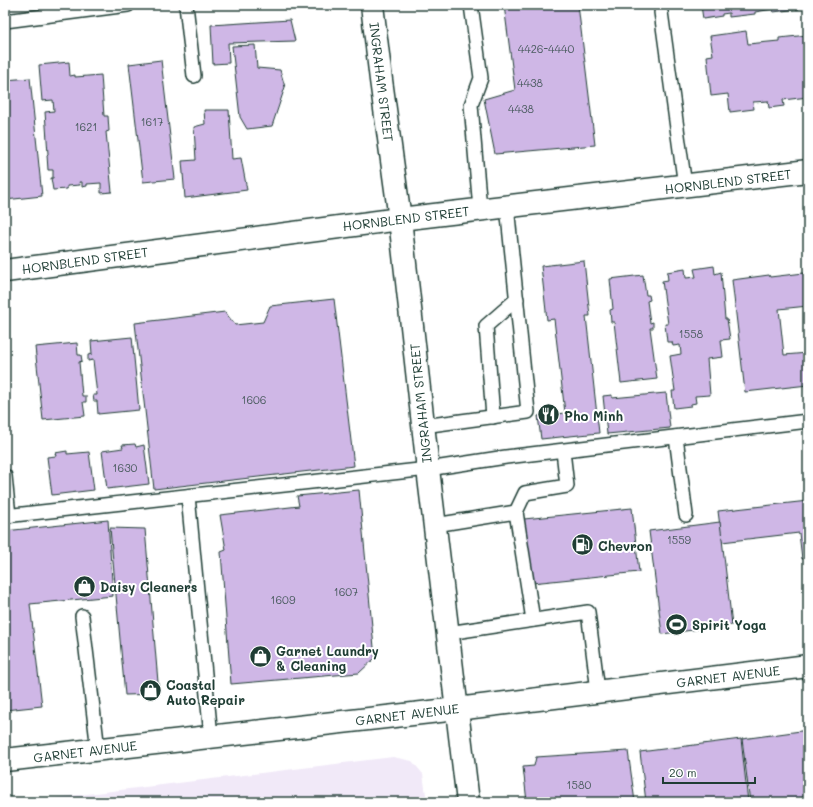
<svg xmlns="http://www.w3.org/2000/svg" width="813" height="807" font-family="Mali,sans-serif">
<rect width="100%" height="100%" fill="#fff"/>
<filter id="ink" filterUnits="userSpaceOnUse"><feTurbulence type="fractalNoise" baseFrequency=".025" numOctaves="2"/><feDisplacementMap in="SourceGraphic" scale="8" xChannelSelector="R" yChannelSelector="G"/><feConvolveMatrix kernelMatrix="1 2 1 2 8 2 1 2 1" color-interpolation-filters="sRGB"/></filter>
<g filter="url(#ink)">
<!-- built -->
<polygon fill="#f1e9f8" points="393,757 412,761 423,774 427,802 21,802"/>
<!-- building -->
<g fill="#cfb7e6" stroke="#1f3d34">
<polygon points="504,5 578,5 595,145 495,154 484,99 515,90"/>
<polygon points="701,5 799,5 799,9 773,12 773,9 755,12 755,14 729,17 729,13 722,14 722,16 703,19"/>
<polygon points="290,20 295,41 228,43 229,63 213,64 211,25"/>
<polygon points="746,31 748,44 779,41 779,38 808,35 808,97 783,100 784,106 769,108 768,101 753,102 754,109 730,112 728,94 711,96 707,56 713,55 710,36"/>
<polygon points="255,45 257,68 280,70 285,87 272,126 247,129 240,117 232,46"/>
<polygon points="161,60 175,179 143,182 129,64"/>
<polygon points="69,62 70,76 75,75 75,77 101,75 104,116 108,116 109,131 106,132 112,192 101,193 101,183 87,184 87,186 82,187 82,182 79,182 80,185 67,186 67,189 53,190 51,178 53,178 53,170 48,170 47,155 48,154 45,112 54,111 53,100 42,101 39,65"/>
<polygon points="30,78 42,196 5,200 5,80"/>
<polygon points="204,110 229,110 232,159 241,158 247,190 185,198 182,161 196,160 194,127 205,124"/>
<polygon points="584,261 590,316 586,316 599,433 541,439 538,416 565,413 554,319 547,320 541,266"/>
<polygon points="714,266 715,274 721,272 725,319 727,319 730,339 721,340 723,357 707,359 710,395 695,396 696,403 691,404 691,406 674,408 672,391 675,391 670,356 681,354 680,345 673,346 672,342 667,342 665,324 668,324 662,281 668,280 667,272 685,269 686,278 696,277 694,269"/>
<polygon points="804,273 808,306 779,309 784,355 808,353 808,385 745,392 732,280 769,275 770,277"/>
<polygon points="643,275 646,295 649,295 650,300 647,301 650,323 653,322 653,328 650,328 657,379 621,383 614,322 611,322 610,310 613,309 610,279"/>
<polygon points="334,299 354,466 154,489 135,323 225,312 235,325 263,322 270,306"/>
<polygon points="132,337 139,410 98,414 97,401 94,401 93,395 97,395 93,360 88,361 88,355 92,354 91,341"/>
<polygon points="77,343 78,355 81,355 82,361 79,362 82,396 86,396 86,402 83,402 85,416 43,420 35,347"/>
<polygon points="666,393 670,428 607,434 603,396 612,395 612,398"/>
<polygon points="135,444 136,447 144,445 149,484 107,489 102,451 123,448 122,445"/>
<polygon points="67,451 67,454 89,452 94,490 52,495 47,457 56,456 55,453"/>
<polygon points="359,490 375,658 359,673 231,684 221,552 226,550 220,515 299,506 297,496"/>
<polygon points="808,501 808,558 802,559 799,533 722,542 718,511"/>
<polygon points="632,508 639,572 532,583 524,519"/>
<polygon points="108,520 113,596 30,604 42,706 5,710 5,531"/>
<polygon points="720,522 732,625 662,634 649,531"/>
<polygon points="110,528 145,529 159,694 125,695"/>
<polygon points="808,730 808,802 750,802 742,739"/>
<polygon points="741,739 748,802 646,802 640,752"/>
<polygon points="628,751 635,802 527,802 523,767 534,766 536,757"/>
</g>
<g fill="none" stroke-linecap="round" stroke-linejoin="round">
<defs>
<g id="lane">
<polyline points="186,5 194,76"/>
<polyline points="471,5 481,78 471,105 480,209"/>
<polyline points="661,12 685,186"/>
<polyline points="5,21 128,5"/>
<polyline points="493,417 486,326 517,299"/>
<polyline points="423,426 528,412 507,206"/>
<polyline points="676,437 686,515"/>
<polyline points="5,476 9,516"/>
<polyline points="188,496 211,737"/>
<polyline points="516,512 525,493 567,486 563,451"/>
<polyline points="5,516 428,469 506,457 808,421"/>
<polyline points="435,525 516,512 533,620"/>
<polyline points="82,616 98,750"/>
<polyline points="448,633 588,612 598,691"/>
</g>
<polyline id="street" points="5,271 400,219 808,171"/>
<g id="secondary">
<polyline points="372,5 381,80 400,219 428,469 468,802"/>
<polyline points="5,760 457,709 808,666"/>
</g>
</defs>
<!-- lane casing -->
<use href="#lane" stroke="#1f3d34" stroke-width="16"/>
<!-- street casing -->
<use href="#street" stroke="#1f3d34" stroke-width="25"/>
<!-- secondary casing -->
<use href="#secondary" stroke="#1f3d34" stroke-width="25"/>
<!-- lane -->
<use href="#lane" stroke="#fff" stroke-width="13"/>
<!-- street -->
<use href="#street" stroke="#fff" stroke-width="22"/>
<!-- secondary -->
<use href="#secondary" stroke="#fff" stroke-width="22"/>
</g>
</g>
<!-- icons -->
<defs>
<symbol id="restaurant-disc" viewBox="-11 -11 22 22"><circle r="9.5" fill="#1f3d34" stroke="#fff"/><path d="M-5-6h1v4h1v-4h1v4h1v-4h1v5L-1.5 .5V6h-2V.5L-5-1ZM5-6V6H3V1.5H1.5Q1.5-4 5-6Z" fill="#fff"/></symbol>
<symbol id="fuel-disc" viewBox="-11 -11 22 22"><circle r="9.5" fill="#1f3d34" stroke="#fff"/><path d="M-5.5-6h7V0h2V4h1.3V-2.5L3-4.5l.8-.8L6-3V5H2.5V1h-1V6h-7ZM-4.2-4.7v3.2H.2V-4.7Z" fill="#fff"/></symbol>
<symbol id="shop-disc" viewBox="-11 -11 22 22"><circle r="9.5" fill="#1f3d34" stroke="#fff"/><path d="M-5-2.5h2.3a2.7 3.5 0 0 1 5.4 0H5L5.5 6h-11ZM-1.5-2.5h3a1.5 2.3 0 0 0-3 0Z" fill="#fff"/></symbol>
<symbol id="stadium-disc" viewBox="-11 -11 22 22"><circle r="9.5" fill="#1f3d34" stroke="#fff"/><path d="M0-5a6.5 5 0 1 0 0 10a6.5 5 0 1 0 0-10ZM-3.5-1.8h7v3.6h-7Z" fill="#fff"/></symbol>
</defs>
<g fill-rule="evenodd">
<use href="#restaurant-disc" x="536" y="402" width="25" height="25"/>
<use href="#fuel-disc" x="570" y="532" width="25" height="25"/>
<use href="#shop-disc" x="72" y="574" width="25" height="25"/>
<use href="#stadium-disc" x="664" y="612" width="25" height="25"/>
<use href="#shop-disc" x="248" y="644" width="25" height="25"/>
<use href="#shop-disc" x="138" y="678" width="25" height="25"/>
</g>
<g text-anchor="middle" dominant-baseline="central" stroke-width="4" stroke-linejoin="round" paint-order="stroke">
<!-- number labels -->
<g font-size="11" fill="#4b5c60">
<text x="546" y="48">4426-4440</text>
<text x="530" y="82">4438</text>
<text x="521" y="108">4438</text>
<text x="152" y="121">1617</text>
<text x="86" y="126">1621</text>
<text x="691" y="333">1558</text>
<text x="254" y="399">1606</text>
<text x="125" y="467">1630</text>
<text x="679" y="539">1559</text>
<text x="346" y="591">1607</text>
<text x="283" y="599">1609</text>
<text x="579" y="784">1580</text>
</g>
<!-- street labels -->
<g font-size="13" fill="#1f3d34" stroke="#fff">
<text transform="translate(382 82) rotate(83)">INGRAHAM STREET</text>
<text transform="translate(728 181) rotate(-7)">HORNBLEND STREET</text>
<text transform="translate(406 218) rotate(-7)">HORNBLEND STREET</text>
<text transform="translate(85 260) rotate(-8)">HORNBLEND STREET</text>
<text transform="translate(420 403) rotate(-96)">INGRAHAM STREET</text>
<text transform="translate(728 676) rotate(-7)">GARNET AVENUE</text>
<text transform="translate(407 714) rotate(-7)">GARNET AVENUE</text>
<text transform="translate(85 751) rotate(-7)">GARNET AVENUE</text>
</g>
<!-- poi labels -->
<g font-size="13" font-weight="bold" fill="#1f3d34" stroke="#fff" text-anchor="start">
<text x="564" y="415">Pho Minh</text>
<text x="598" y="545">Chevron</text>
<text x="100" y="586">Daisy Cleaners</text>
<text x="692" y="624">Spirit Yoga</text>
<text x="276" y="650">Garnet Laundry<tspan x="276" dy="15">&amp; Cleaning</tspan></text>
<text x="166" y="684">Coastal<tspan x="166" dy="15">Auto Repair</tspan></text>
</g>
</g>
<!-- margin -->
<rect width="813" height="807" fill="none" stroke="#fff" stroke-width="20"/>
<rect x="10" y="10" width="793" height="787" fill="none" stroke="#1f3d34" stroke-width="1.5" filter="url(#ink)"/>
<!-- scale -->
<path d="M663 777v6h92v-6" fill="none" stroke="#1f3d34" stroke-width="2"/>
<text x="669" y="777" font-size="12" fill="#1f3d34" stroke="#ffffff" stroke-width="3" paint-order="stroke">20 m</text>
</svg>
